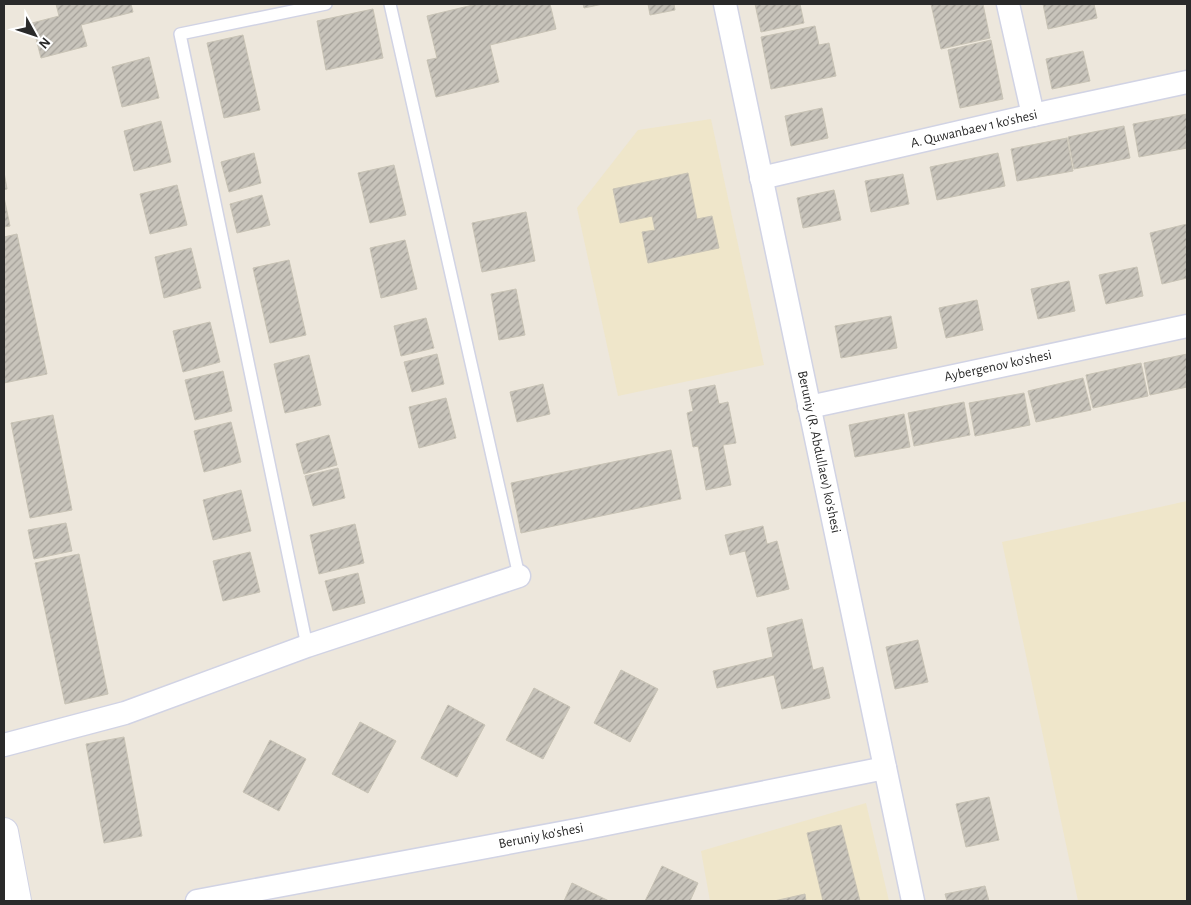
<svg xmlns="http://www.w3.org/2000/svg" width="1191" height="905" font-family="'Alegreya Sans',sans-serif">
<defs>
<pattern id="building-hatch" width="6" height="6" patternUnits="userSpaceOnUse" patternTransform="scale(1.25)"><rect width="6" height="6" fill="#c8c4bb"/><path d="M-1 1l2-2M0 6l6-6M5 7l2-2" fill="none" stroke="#a39f98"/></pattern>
</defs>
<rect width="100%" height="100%" fill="#ede7dc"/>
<!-- education -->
<g fill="#efe6ca">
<polygon points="711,119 764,365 618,396 577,208 638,130"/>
<polygon points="1187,501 1187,901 1078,901 1002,542"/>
<polygon points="866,803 889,901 710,901 701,851"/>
</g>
<!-- building -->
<g fill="url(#building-hatch)" stroke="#c8c3b5">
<polygon points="56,4 131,4 133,12 81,25 87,46 41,58 32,23 59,16"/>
<polygon points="477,4 550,4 556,29 490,45 499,82 436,97 427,60 437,58 427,16"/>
<polygon points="583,4 603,4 584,8"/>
<polygon points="648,4 674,4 675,10 650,15"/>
<polygon points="755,4 800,4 804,23 761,32"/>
<polygon points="931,4 983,4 990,38 941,49"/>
<polygon points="1043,4 1094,4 1097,18 1048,29"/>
<polygon points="373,9 383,58 326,70 317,21"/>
<polygon points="815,26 819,45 829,43 836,76 771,89 761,37"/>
<polygon points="243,35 260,110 224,118 207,43"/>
<polygon points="991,40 1003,99 960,108 948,50"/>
<polygon points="1083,51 1090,81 1052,89 1046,59"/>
<polygon points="149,57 159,98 122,107 112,67"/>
<polygon points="822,108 828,138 791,146 785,116"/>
<polygon points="1187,114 1187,148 1139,157 1133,124"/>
<polygon points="161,121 171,162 134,171 124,131"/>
<polygon points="1124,126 1130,158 1074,169 1068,137"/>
<polygon points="1067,138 1073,171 1017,181 1011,149"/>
<polygon points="254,153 261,183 229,192 221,162"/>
<polygon points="998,153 1005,186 937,200 930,167"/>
<polygon points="394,165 406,215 370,223 358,173"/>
<polygon points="4,172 7,189 4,190"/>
<polygon points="688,173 697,219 712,216 719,248 648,263 642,232 655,230 652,216 620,223 613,189"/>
<polygon points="903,174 909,204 871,212 865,181"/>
<polygon points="177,185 187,225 150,234 140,194"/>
<polygon points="834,190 841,220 803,228 797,198"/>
<polygon points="262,195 270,225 237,233 230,204"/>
<polygon points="4,197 10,226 4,227"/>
<polygon points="526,212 535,261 482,272 472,223"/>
<polygon points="1187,224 1187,278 1162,284 1150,233"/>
<polygon points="17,234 47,374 4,383 4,237"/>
<polygon points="405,240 417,289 381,298 370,248"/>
<polygon points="191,248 201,288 164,298 155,257"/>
<polygon points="289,260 306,335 270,343 253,268"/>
<polygon points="1137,267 1143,296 1106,304 1099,275"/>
<polygon points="1069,281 1075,311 1038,319 1031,289"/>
<polygon points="516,289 525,335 499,340 491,294"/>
<polygon points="977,300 983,330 946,338 939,308"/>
<polygon points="891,316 897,348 841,358 835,326"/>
<polygon points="426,318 434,348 401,356 394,326"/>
<polygon points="210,322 220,362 183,372 173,331"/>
<polygon points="437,354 444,384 412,392 404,362"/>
<polygon points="1187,354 1187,387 1150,395 1144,363"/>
<polygon points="309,355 321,405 285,413 274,364"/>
<polygon points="1141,363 1148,396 1093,408 1086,375"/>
<polygon points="223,371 232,411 195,420 185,380"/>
<polygon points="1083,378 1091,410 1036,422 1028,391"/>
<polygon points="543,384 550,414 517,422 510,392"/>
<polygon points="715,385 719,404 728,402 736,443 723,445 731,485 706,490 698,446 693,447 687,413 693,411 689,390"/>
<polygon points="1024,393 1030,425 975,436 969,403"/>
<polygon points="446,398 456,438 419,448 409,407"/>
<polygon points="964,402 970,435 914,446 908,413"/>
<polygon points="904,414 910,447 855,457 849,425"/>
<polygon points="53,415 72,510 30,518 11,423"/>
<polygon points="231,422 241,462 204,472 194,431"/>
<polygon points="329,435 337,465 304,474 296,444"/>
<polygon points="671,450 681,499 521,533 511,483"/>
<polygon points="338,468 345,498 313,506 305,476"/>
<polygon points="241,490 251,531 213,540 203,500"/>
<polygon points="66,523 72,551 34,559 28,530"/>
<polygon points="355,524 364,563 319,574 310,535"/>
<polygon points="763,526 767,544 777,541 789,589 757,597 745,551 730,555 725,535"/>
<polygon points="250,552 260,592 223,601 213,561"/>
<polygon points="79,554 108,694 65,704 35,563"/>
<polygon points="358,573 365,603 333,611 325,581"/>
<polygon points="802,619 813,670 823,667 830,698 782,709 774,675 717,688 713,671 773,657 767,628"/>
<polygon points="918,640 928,682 895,689 886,647"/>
<polygon points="621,670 658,689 630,742 594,723"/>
<polygon points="534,688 570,707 543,759 506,740"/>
<polygon points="448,705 485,725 457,777 421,758"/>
<polygon points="360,722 396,741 368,793 332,774"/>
<polygon points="124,737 142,836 104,843 86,744"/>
<polygon points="270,740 306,759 279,811 243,792"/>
<polygon points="989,797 999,840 966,847 956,804"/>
<polygon points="841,825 860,901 823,901 807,833"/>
<polygon points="662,866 698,883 690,901 645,901"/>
<polygon points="572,883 609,901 564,901"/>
<polygon points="985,886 989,901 947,901 945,894"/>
<polygon points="805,894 806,901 774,901"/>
</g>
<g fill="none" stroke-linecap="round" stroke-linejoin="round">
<defs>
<g id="service">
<polyline points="390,4 519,576"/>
<polyline points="307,646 180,34 326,4"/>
</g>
<g id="minor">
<polyline points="725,4 913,901"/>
<polyline points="1008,4 1033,115"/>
<polyline points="761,178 1033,115 1187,82"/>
<polyline points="809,407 1187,326"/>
<polyline points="4,745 125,713 307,646 519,576"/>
<polyline points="197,901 582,829 885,768"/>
</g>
<polyline id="tertiary" points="4,832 17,901"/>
</defs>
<!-- service casing -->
<use href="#service" stroke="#d1d3e4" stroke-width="14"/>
<!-- minor casing -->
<use href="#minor" stroke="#d1d3e4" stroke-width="25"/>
<!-- tertiary casing -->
<use href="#tertiary" stroke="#d1d3e4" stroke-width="30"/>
<!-- service -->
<use href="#service" stroke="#fff" stroke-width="11"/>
<!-- minor -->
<use href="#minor" stroke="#fff" stroke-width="22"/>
<!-- tertiary -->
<use href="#tertiary" stroke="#fff" stroke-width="28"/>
</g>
<g text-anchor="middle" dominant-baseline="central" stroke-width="4" stroke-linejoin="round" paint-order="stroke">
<!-- street labels -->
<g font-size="14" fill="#2a2a2a" stroke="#fff">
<text transform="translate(974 129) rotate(-13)">A. Quwanbaev 1 ko'shesi</text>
<text transform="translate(998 366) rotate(-12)">Aybergenov ko'shesi</text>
<text transform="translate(819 452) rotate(78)">Beruniy (R. Abdullaev) ko'shesi</text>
<text transform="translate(541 836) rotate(-11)">Beruniy ko'shesi</text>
</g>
</g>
<!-- border -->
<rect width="1191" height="905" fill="none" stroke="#2a2a2a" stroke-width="10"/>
<!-- north arrow -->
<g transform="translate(35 35) rotate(130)" stroke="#ffffff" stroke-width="4" paint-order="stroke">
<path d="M0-4L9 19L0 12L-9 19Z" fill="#2a2a2a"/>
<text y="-8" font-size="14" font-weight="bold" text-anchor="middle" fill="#2a2a2a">N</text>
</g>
</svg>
